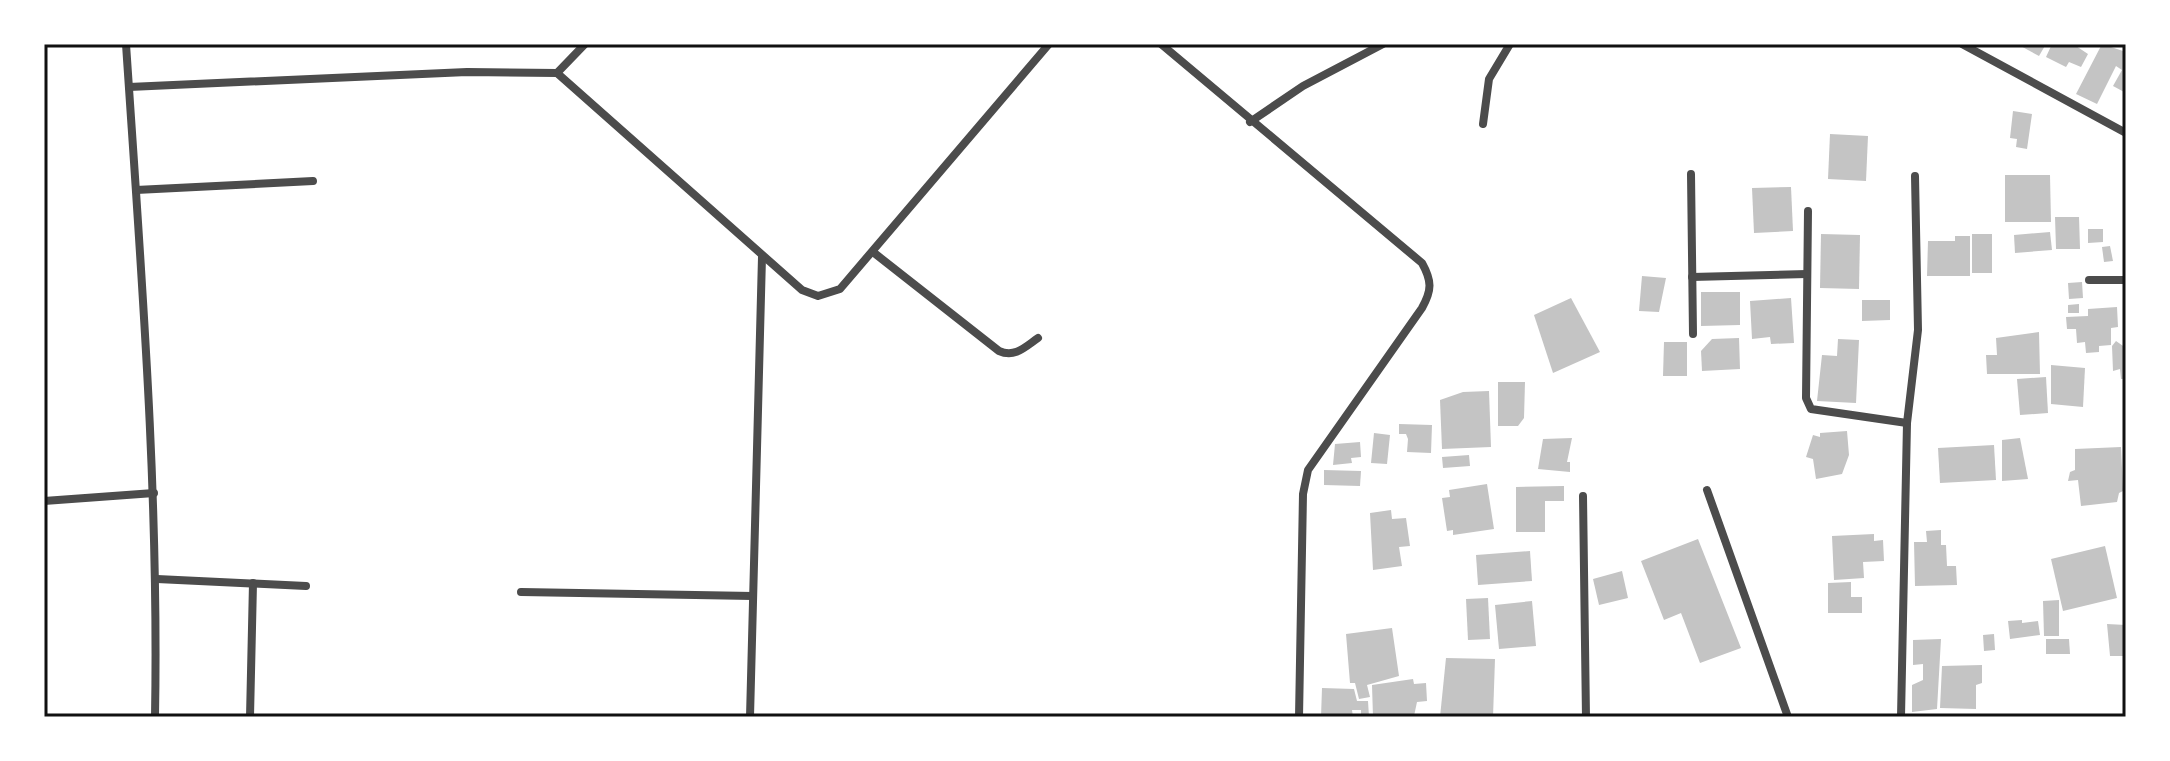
<svg xmlns="http://www.w3.org/2000/svg" width="2170" height="761" font-family="'Sofia Sans Condensed',sans-serif">
<rect width="100%" height="100%" fill="#fff"/>
<!-- building -->
<g fill="#c4c4c4">
<polygon points="2017,44 2046,44 2039,56"/>
<polygon points="2052,44 2073,44 2088,54 2081,67 2069,62 2066,67 2046,57"/>
<polygon points="2102,44 2126,52 2126,93 2113,86 2122,70 2116,66 2097,104 2076,94"/>
<polygon points="2013,111 2032,114 2027,149 2016,147 2017,139 2010,138"/>
<polygon points="1830,134 1868,136 1866,181 1828,179"/>
<polygon points="2005,175 2050,175 2051,222 2005,222"/>
<polygon points="1791,187 1793,231 1754,233 1752,188"/>
<polygon points="2055,217 2079,217 2080,249 2056,249"/>
<polygon points="2088,229 2103,229 2103,242 2088,243"/>
<polygon points="2050,232 2052,250 2015,253 2014,235"/>
<polygon points="1821,234 1860,235 1859,289 1820,288"/>
<rect x="1972" y="234" width="20" height="39"/>
<polygon points="1955,236 1970,236 1970,276 1927,276 1928,241 1955,241"/>
<polygon points="2110,246 2113,261 2104,262 2102,247"/>
<polygon points="1642,276 1666,278 1659,312 1639,311"/>
<polygon points="2082,282 2083,298 2069,299 2068,283"/>
<polygon points="1701,292 1740,292 1740,325 1701,326"/>
<polygon points="1571,298 1600,352 1553,373 1534,315"/>
<polygon points="1791,298 1794,343 1771,344 1770,337 1752,339 1750,301"/>
<polygon points="1862,300 1890,300 1890,320 1862,321"/>
<polygon points="2079,304 2079,313 2068,313 2068,305"/>
<polygon points="2117,307 2118,327 2111,328 2111,345 2099,346 2099,352 2086,353 2085,342 2077,343 2076,329 2067,329 2066,317 2088,316 2088,309"/>
<polygon points="2039,332 2040,374 1987,374 1986,355 1997,355 1996,338"/>
<polygon points="1739,338 1740,369 1702,371 1701,351 1712,339"/>
<polygon points="1838,339 1859,340 1856,403 1817,401 1822,355 1837,356"/>
<polygon points="2116,341 2126,348 2126,379 2121,379 2120,369 2113,371 2112,346"/>
<polygon points="1664,342 1687,342 1687,376 1663,376"/>
<polygon points="2051,365 2085,368 2083,407 2051,404"/>
<polygon points="2046,377 2048,413 2020,415 2017,379"/>
<polygon points="1498,382 1525,382 1524,418 1518,426 1498,426"/>
<polygon points="1489,391 1491,447 1442,449 1440,400 1463,392"/>
<polygon points="1399,424 1432,425 1431,453 1407,452 1408,439 1406,434 1399,434"/>
<polygon points="1847,431 1849,455 1842,474 1816,479 1813,459 1806,457 1813,435 1820,437 1820,433"/>
<polygon points="1374,433 1390,435 1387,464 1371,463"/>
<polygon points="1572,438 1567,462 1570,462 1570,472 1538,469 1543,439"/>
<polygon points="2020,438 2028,479 2002,481 2002,440"/>
<polygon points="1360,442 1361,457 1351,458 1352,463 1333,465 1335,444"/>
<polygon points="1994,445 1996,480 1940,483 1938,448"/>
<polygon points="2121,447 2123,491 2119,493 2117,502 2081,506 2078,480 2068,481 2070,472 2075,470 2075,449"/>
<polygon points="1469,455 1470,466 1443,468 1442,457"/>
<polygon points="1324,470 1361,471 1360,486 1324,485"/>
<polygon points="1487,484 1494,529 1453,535 1453,530 1447,531 1442,498 1450,497 1449,490"/>
<polygon points="1564,486 1564,501 1545,501 1545,532 1516,532 1516,487"/>
<polygon points="1391,510 1392,519 1406,518 1410,546 1399,547 1402,566 1373,570 1370,513"/>
<polygon points="1941,530 1941,545 1946,545 1947,566 1956,566 1957,585 1915,586 1914,542 1927,542 1926,531"/>
<polygon points="1874,534 1874,541 1883,540 1884,561 1863,562 1864,578 1834,580 1832,536"/>
<polygon points="1698,539 1741,648 1700,663 1681,613 1664,620 1641,561"/>
<polygon points="2105,546 2117,598 2063,611 2051,559"/>
<polygon points="1530,551 1532,581 1478,585 1476,555"/>
<polygon points="1622,571 1628,598 1599,605 1593,579"/>
<polygon points="1851,582 1851,597 1862,597 1862,613 1828,613 1828,583"/>
<polygon points="1488,598 1490,639 1468,640 1466,599"/>
<polygon points="2059,600 2059,636 2044,636 2043,601"/>
<polygon points="1532,601 1536,646 1499,649 1495,605"/>
<polygon points="2022,620 2022,623 2038,621 2040,635 2010,639 2008,621"/>
<polygon points="2107,624 2126,625 2126,656 2110,656"/>
<polygon points="1392,628 1399,676 1367,685 1370,697 1359,699 1355,683 1350,683 1346,634"/>
<polygon points="1994,634 1995,650 1984,651 1983,635"/>
<polygon points="1941,639 1937,709 1912,712 1912,685 1923,680 1923,664 1913,665 1913,640"/>
<polygon points="2046,639 2069,639 2070,654 2046,654"/>
<polygon points="1446,658 1495,659 1493,717 1440,717"/>
<polygon points="1982,665 1982,683 1976,685 1976,709 1940,708 1942,666"/>
<polygon points="1413,679 1414,684 1426,683 1427,701 1417,702 1414,716 1373,717 1372,685"/>
<polygon points="1322,688 1354,689 1357,701 1368,701 1369,717 1361,717 1361,710 1352,710 1353,717 1321,717"/>
</g>
<g fill="none" stroke-linecap="round" stroke-linejoin="round">
<!-- minor -->
<g stroke="#4c4c4c" stroke-width="8">
<path d="M126,44C141,269 159,492 155,717"/>
<path d="M1161,44L1422,263C1432,281 1432,290 1422,308L1308,470L1303,494L1299,717"/>
<polyline points="1962,44 2126,133"/>
<polyline points="557,73 585,44"/>
<polyline points="129,87 467,72 557,73 802,290 818,296 840,289 1049,44"/>
<polyline points="1250,122 1303,86 1383,44"/>
<polyline points="1483,124 1489,79 1510,44"/>
<polyline points="1691,174 1693,334"/>
<polyline points="136,190 313,181"/>
<polyline points="1808,211 1806,398 1811,409 1907,423"/>
<path d="M873,252L999,351C1015,358 1025,347 1038,338"/>
<polyline points="1692,277 1807,274"/>
<polyline points="2089,280 2126,280"/>
<polyline points="1707,490 1788,717"/>
<polyline points="1583,496 1586,717"/>
<polyline points="44,501 154,493"/>
<polyline points="157,579 306,586"/>
<polyline points="521,592 753,596"/>
<polyline points="250,717 253,583"/>
<polyline points="750,717 762,257"/>
<polyline points="1901,717 1907,423 1918,330 1915,176"/>
</g>
</g>
<!-- border -->
<rect width="2170" height="761" fill="none" stroke="#ffffff" stroke-width="92"/>
<rect x="46" y="46" width="2078" height="669" fill="none" stroke="#111" stroke-width="3"/>
</svg>
